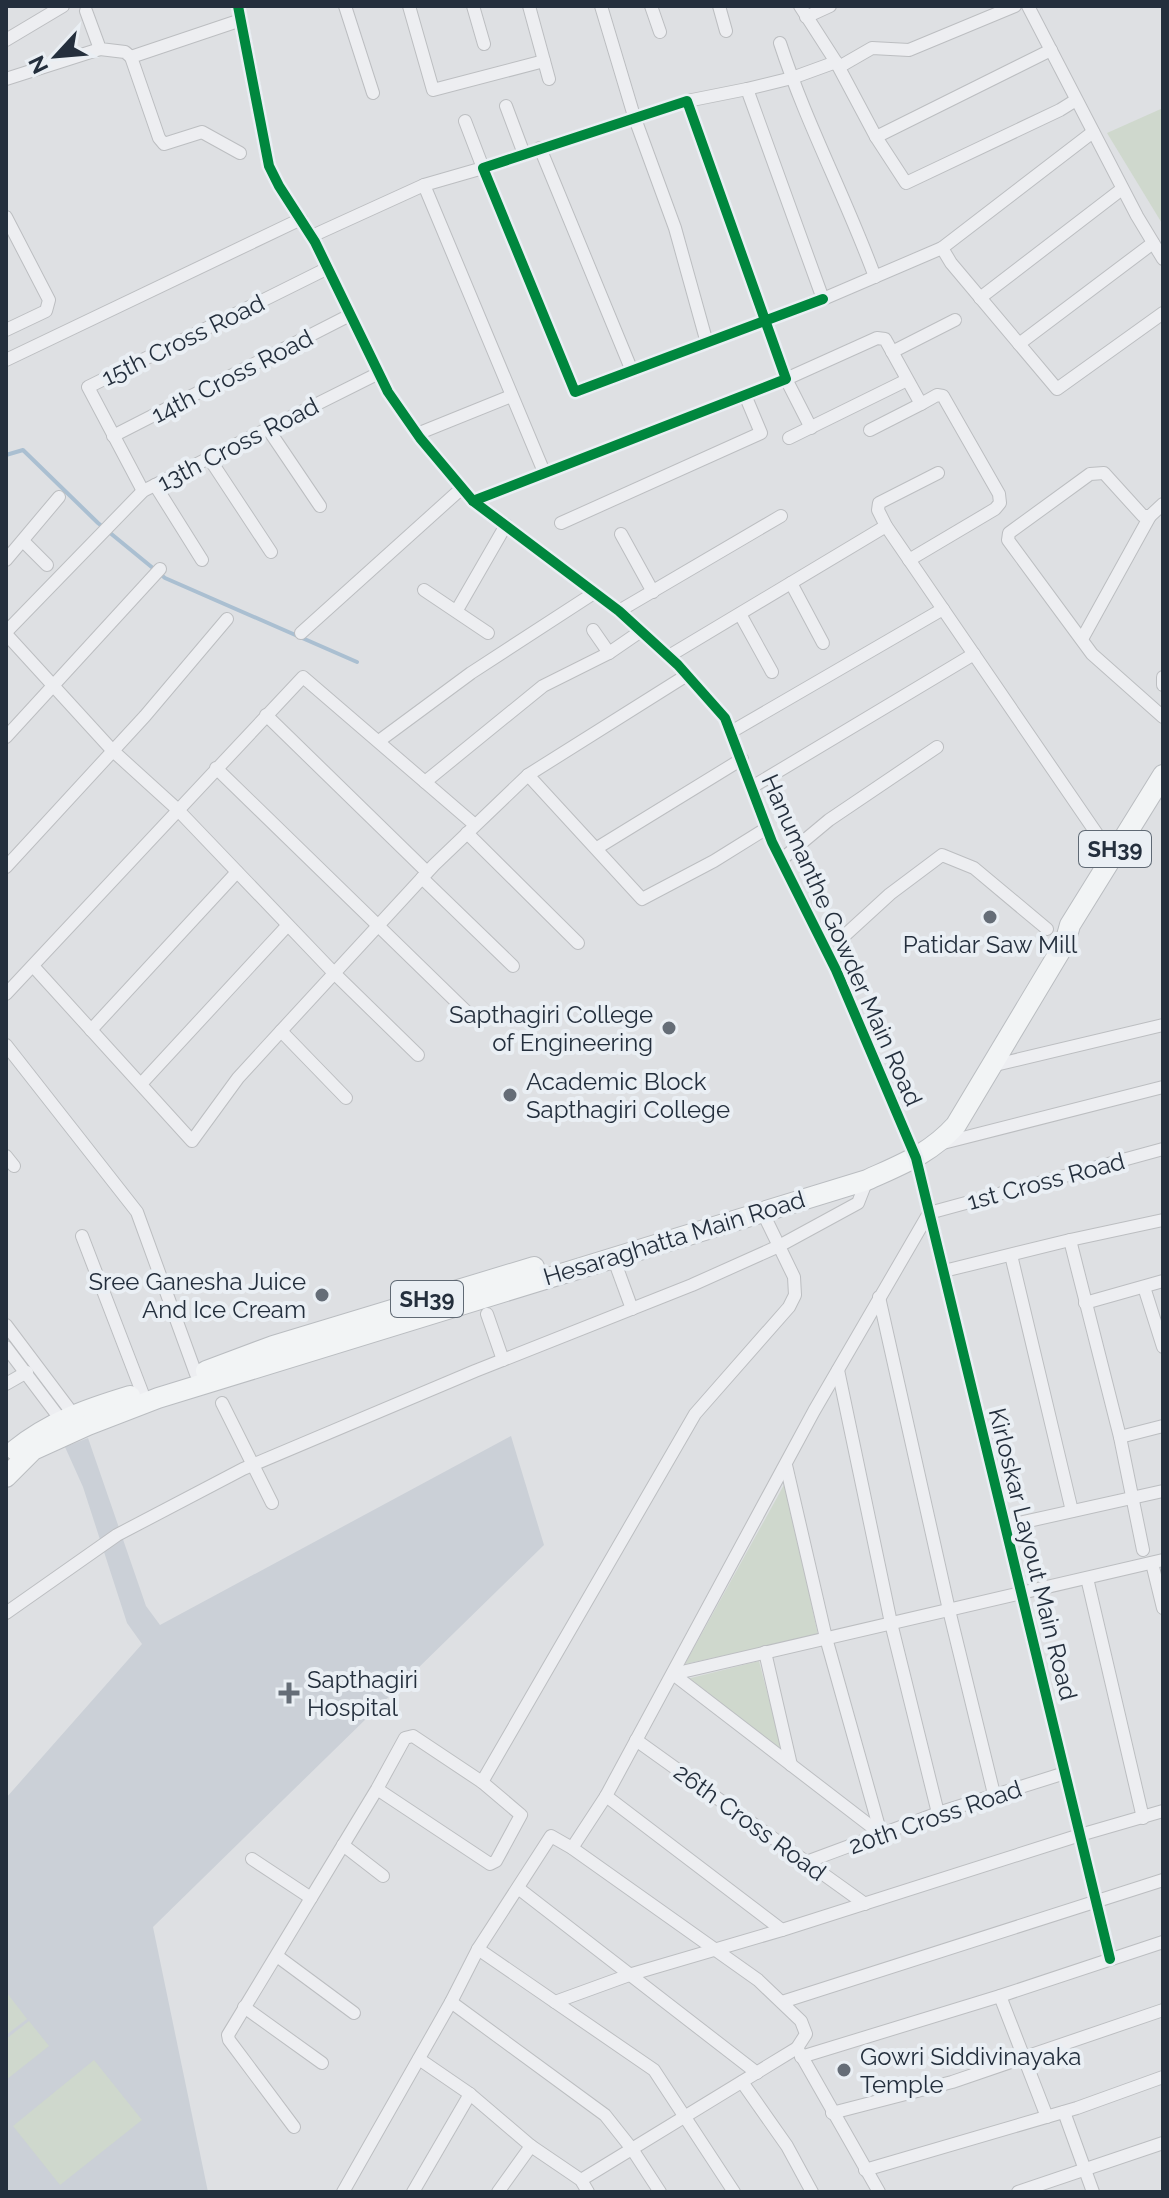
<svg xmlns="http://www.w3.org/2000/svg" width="1169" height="2198" font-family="Raleway,sans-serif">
<rect width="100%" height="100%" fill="#dee0e3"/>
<!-- built -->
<polygon fill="#cbd0d7" points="511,1436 544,1545 153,1927 208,2192 6,2192 6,1798 142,1644 127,1623 83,1487 65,1447 88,1438 146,1606 160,1625"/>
<!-- green -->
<g fill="#cfd8cd">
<polygon points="1163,108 1163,225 1107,133"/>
<polygon points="785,1483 818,1635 685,1664"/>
<polygon points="759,1661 783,1753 687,1679"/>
<polygon points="7,1993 27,2019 6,2035 6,1994"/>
<polygon points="29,2021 49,2046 6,2080 6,2039"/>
<polygon points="94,2060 142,2120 60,2185 13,2126"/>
</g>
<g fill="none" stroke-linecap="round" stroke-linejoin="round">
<!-- stream -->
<polyline stroke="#aabfd1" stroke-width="4" points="6,455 23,450 98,523 165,578 357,662"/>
<defs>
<g id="street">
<polyline points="238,6 269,166 279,186 315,242 388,392 420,438 473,501 619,611 678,665 725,718 772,842 836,970 916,1158 1110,1959"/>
<polyline points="345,6 373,93"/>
<polyline points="409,6 433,90 544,61"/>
<polyline points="473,6 484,44"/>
<polyline points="529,6 549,79"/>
<polyline points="601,6 634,116 675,228 707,343"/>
<polyline points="651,6 660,32"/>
<polyline points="719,6 726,31"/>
<polyline points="800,6 836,62 876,137 906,183 1060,110 1076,100"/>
<polyline points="1028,6 1137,216 1163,259"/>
<polyline points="86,11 100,49 125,52 131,57"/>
<polyline points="806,17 830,6"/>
<polyline points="6,40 63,6"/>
<path d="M780,43C806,123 846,198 875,277"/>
<polyline points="836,62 792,78 747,89 823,299 942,248 1093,132"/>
<polyline points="839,67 872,48 909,50 1015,6"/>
<polyline points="6,79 100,49"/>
<polyline points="687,101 747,89"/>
<polyline points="506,106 524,154"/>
<polyline points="465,121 483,168 424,185 544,472"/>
<polyline points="876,137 1051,50"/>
<polyline points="540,148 632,371"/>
<polyline points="240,153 202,132 164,144 159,138 131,57 241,20"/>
<polyline points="6,217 49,300 46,311 6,330"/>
<polyline points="312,236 424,185"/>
<polyline points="942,248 951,263 1057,389 1163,313"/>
<polyline points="980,298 1122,189"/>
<polyline points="1019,344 1153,243"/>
<polyline points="892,352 955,320"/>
<polyline points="6,360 301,219"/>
<polyline points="811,428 786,379 877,338 885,339 921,404 937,395 943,396 999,494 1000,503 995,509 909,560"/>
<polyline points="268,429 320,506"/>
<polyline points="870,430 921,404"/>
<polyline points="417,434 511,396"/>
<polyline points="113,436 350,315"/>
<polyline points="789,438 907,380"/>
<polyline points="209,458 271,552"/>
<polyline points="938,473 879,503 878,510 886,526 1099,837"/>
<polyline points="155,485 202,560"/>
<polyline points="143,491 88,387 328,268"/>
<polyline points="473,501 786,379 687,101 483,168 575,392 823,299"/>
<polyline points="1163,504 1150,516 1143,516 1104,473 1090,474 1009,533 1008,540 1092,654 1163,717"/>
<polyline points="561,523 761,433 745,395"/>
<polyline points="621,534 653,592"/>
<polyline points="23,541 47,565"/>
<polyline points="6,560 59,497"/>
<polyline points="791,583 823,643"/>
<polyline points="424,590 488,633"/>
<polyline points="457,610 506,525"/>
<polyline points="619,611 781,516"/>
<polyline points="740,614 772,672"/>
<polyline points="593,630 609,653"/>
<polyline points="6,632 143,491 379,373"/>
<polyline points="301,633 462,488"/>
<polyline points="6,634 112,750 177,809 334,973 418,1055"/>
<polyline points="1082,639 1150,516"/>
<polyline points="669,656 886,526"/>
<polyline points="1163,677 1163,685"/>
<polyline points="266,715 427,872"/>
<polyline points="731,732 943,609"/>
<polyline points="6,737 160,569"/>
<polyline points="379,741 471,673 594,593"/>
<polyline points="216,768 472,1017"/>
<polyline points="528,775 642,899 714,861 767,828"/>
<polyline points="425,782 543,686 609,653 641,631"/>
<polyline points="752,787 974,654"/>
<polyline points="467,833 578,943"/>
<polyline points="597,848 742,759"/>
<polyline points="781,860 829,820 937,747"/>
<polyline points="6,867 145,716 227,619"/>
<polyline points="422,878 513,966"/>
<polyline points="843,937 890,894 942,855 974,868 1047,929"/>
<polyline points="33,966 192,1141 238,1078 281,1031 434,865 528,775 687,675"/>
<polyline points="6,994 303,677 475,825"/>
<polyline points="91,1030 237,872"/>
<polyline points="281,1031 346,1098"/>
<polyline points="6,1045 137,1212 196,1374"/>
<polyline points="991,1066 1163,1025"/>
<polyline points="141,1084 287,926"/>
<polyline points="943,1143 1163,1087"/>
<polyline points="6,1156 14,1166"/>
<polyline points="82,1236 142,1392"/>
<polyline points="1070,1240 1120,1437 1143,1550"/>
<polyline points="1011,1255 1072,1511"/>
<polyline points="613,1257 632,1309"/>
<polyline points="944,1271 1070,1240 1163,1220"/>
<polyline points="1144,1287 1163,1347"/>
<polyline points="879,1297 949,1610 994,1794"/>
<polyline points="1085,1303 1163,1281"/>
<polyline points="487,1314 503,1360"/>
<polyline points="6,1325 76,1418"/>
<polyline points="6,1347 64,1424"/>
<polyline points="838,1370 891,1623 938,1813"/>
<polyline points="6,1384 27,1372"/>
<polyline points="222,1403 272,1503"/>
<polyline points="1120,1437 1163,1426"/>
<polyline points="786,1465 826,1638 881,1834"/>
<polyline points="1006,1526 1163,1491"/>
<polyline points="1152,1563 1163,1608"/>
<polyline points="1087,1578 1143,1818"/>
<polyline points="6,1613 117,1535 243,1469 475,1371 692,1285 779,1246 858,1203 867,1180"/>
<polyline points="765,1652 791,1765"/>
<polyline points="673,1674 1163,1560"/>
<polyline points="673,1674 881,1834"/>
<polyline points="636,1740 865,1904"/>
<polyline points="482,1782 695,1414 789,1307 795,1295 794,1277 762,1211"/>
<polyline points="606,1796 782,1930 1080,1835 1163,1811"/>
<polyline points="343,1845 383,1876"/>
<polyline points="572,1848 606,1796 814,1411 929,1213 1163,1149"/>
<polyline points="252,1859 311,1898"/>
<polyline points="806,1862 938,1813 1065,1773"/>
<polyline points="518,1888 757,2073"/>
<polyline points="478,1949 654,2070 734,2192"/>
<polyline points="277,1956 354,2013"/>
<polyline points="1000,1996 1047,2117"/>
<polyline points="451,2002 605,2115 632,2149 660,2192"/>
<polyline points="555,2002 632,1974 782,1930"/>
<polyline points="782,2002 1163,1880"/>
<polyline points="244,2007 322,2063"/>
<polyline points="801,2057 1000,1996 1163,1942"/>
<polyline points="419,2059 470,2094 531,2146 581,2180 588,2192"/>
<polyline points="742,2082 787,2146 812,2192"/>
<polyline points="1064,2112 1093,2192"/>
<polyline points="832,2113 952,2082 1163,2010"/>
<polyline points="294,2127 229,2040 228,2035 377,1789 405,1738 413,1736 482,1782 521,1815 496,1861 490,1864 377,1789"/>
<polyline points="865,2170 1077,2108 1163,2077"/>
<polyline points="581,2180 797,2048"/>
<polyline points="343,2192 451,2002 478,1949 551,1836 572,1848 758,1980 801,2021 806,2034 797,2048 879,2192"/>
<polyline points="413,2192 470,2094"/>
<polyline points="498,2192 531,2146"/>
<polyline points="1018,2192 1163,2143"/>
</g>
<g id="primary">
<polyline points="206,1371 273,1346 534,1267"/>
<path d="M15,1450C50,1422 87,1409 130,1396"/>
<path d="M6,1477L33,1450L88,1425L158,1398L867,1180C902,1164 930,1154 956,1125L1065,943L1070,925L1163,775"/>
</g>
</defs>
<!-- street casing -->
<use href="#street" stroke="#bcbec1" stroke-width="14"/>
<!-- primary casing -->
<use href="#primary" stroke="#babdc1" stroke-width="22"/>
<!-- street -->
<use href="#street" stroke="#edeef1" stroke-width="12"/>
<!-- primary -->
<use href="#primary" stroke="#f2f4f5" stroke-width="20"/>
<defs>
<g id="cycleway">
<polyline points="238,6 269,166 279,186 315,242 388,392 420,438 473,501 619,611 678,665 725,718 772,842 836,970 916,1158 1110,1959"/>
<polyline points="473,501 786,379 687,101 483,168 575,392 823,299"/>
</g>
</defs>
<!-- cycleway casing -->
<use href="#cycleway" stroke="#eaeff4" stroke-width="15"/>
<!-- cycleway -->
<use href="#cycleway" stroke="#00873e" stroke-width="10"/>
</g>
<!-- markers -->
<g fill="#656d77" stroke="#eaeff4" stroke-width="3">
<circle cx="990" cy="917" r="8"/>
<circle cx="669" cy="1028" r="8"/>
<circle cx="510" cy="1095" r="8"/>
<circle cx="322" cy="1295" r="8"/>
<path d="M285 1681h8v8h8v8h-8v8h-8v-8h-8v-8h8z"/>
<circle cx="844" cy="2070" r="8"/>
</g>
<g text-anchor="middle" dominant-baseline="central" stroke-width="8" stroke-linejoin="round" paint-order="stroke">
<!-- shield labels -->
<g fill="#eaeff4" stroke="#5f6974" stroke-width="2">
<rect x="1079" y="831" width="72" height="36" rx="6"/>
<rect x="391" y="1281" width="72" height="36" rx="6"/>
</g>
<g font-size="22" font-weight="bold" fill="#242f3d">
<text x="1115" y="849">SH39</text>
<text x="427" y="1299">SH39</text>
</g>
<!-- street labels -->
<g font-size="24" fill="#242f3d" stroke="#eaeff4">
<text transform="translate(183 340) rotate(-26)">15th Cross Road</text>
<text transform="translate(232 376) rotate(-27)">14th Cross Road</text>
<text transform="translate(238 444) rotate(-27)">13th Cross Road</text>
<text transform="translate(842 940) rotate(66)">Hanumanthe Gowder Main Road</text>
<text transform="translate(1046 1181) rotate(-15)">1st Cross Road</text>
<text transform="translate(674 1238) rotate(-17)">Hesaraghatta Main Road</text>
<text transform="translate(1033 1554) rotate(76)">Kirloskar Layout Main Road</text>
<text transform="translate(935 1817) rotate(-19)">20th Cross Road</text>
<text transform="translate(750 1822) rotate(36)">26th Cross Road</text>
</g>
<!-- poi labels -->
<g font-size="24" fill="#242f3d" stroke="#eaeff4" text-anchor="start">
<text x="990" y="944" text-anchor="middle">Patidar Saw Mill</text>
<text x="653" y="1014" text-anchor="end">Sapthagiri College<tspan x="653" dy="28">of Engineering</tspan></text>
<text x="526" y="1081">Academic Block<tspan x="526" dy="28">Sapthagiri College</tspan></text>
<text x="306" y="1281" text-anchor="end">Sree Ganesha Juice<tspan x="306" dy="28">And Ice Cream</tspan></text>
<text x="307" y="1679">Sapthagiri<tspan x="307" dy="28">Hospital</tspan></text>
<text x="860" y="2056">Gowri Siddivinayaka<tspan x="860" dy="28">Temple</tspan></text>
</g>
</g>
<!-- border -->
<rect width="1169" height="2198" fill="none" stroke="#242f3d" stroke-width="16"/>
<!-- north arrow -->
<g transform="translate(56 56) rotate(244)" stroke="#eaeff4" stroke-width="6" paint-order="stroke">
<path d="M0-6L14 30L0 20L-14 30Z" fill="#242f3d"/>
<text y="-12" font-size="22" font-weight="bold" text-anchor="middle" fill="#242f3d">N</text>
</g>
</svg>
